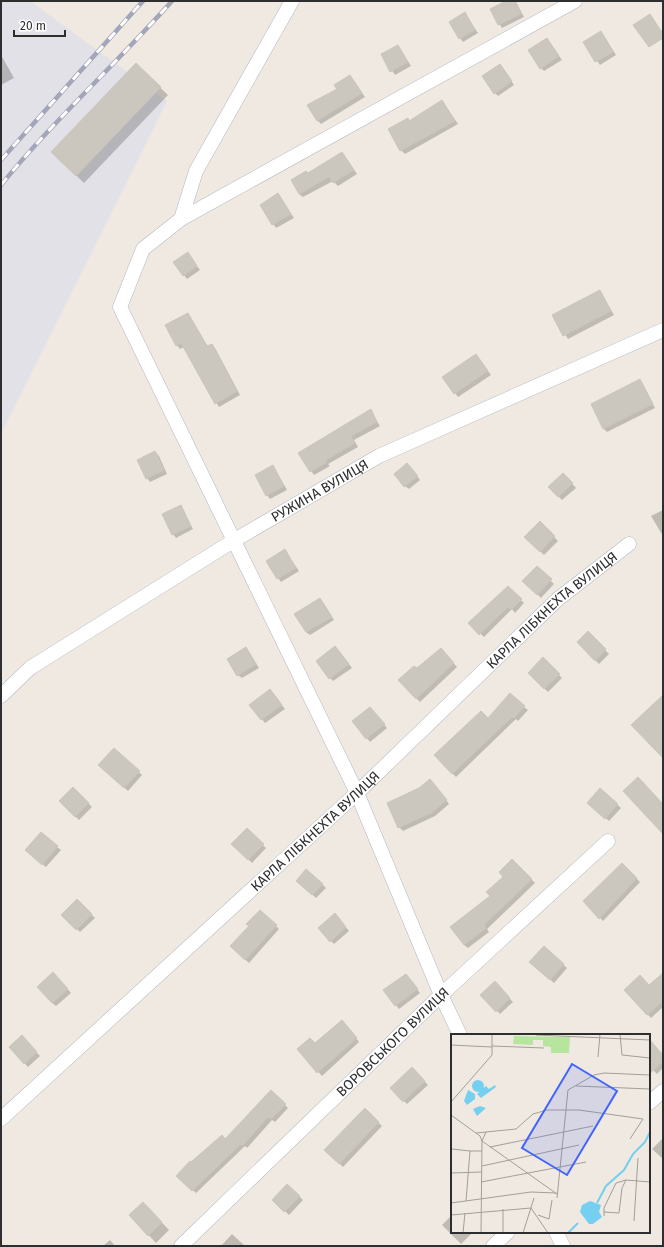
<svg xmlns="http://www.w3.org/2000/svg" width="664" height="1247" font-family="'Fira Sans',sans-serif">
<rect width="100%" height="100%" fill="#efe9e1"/>
<!-- industrial -->
<polygon fill="#e3e1e8" points="1,1 30,1 167,101 1,434"/>
<!-- shadow -->
<g fill="#0003">
<polygon points="508,1 516,2 524,17 502,28 491,10"/>
<polygon points="465,14 478,33 463,42 460,38"/>
<polygon points="604,36 616,55 600,65 584,43"/>
<polygon points="547,39 562,60 544,71 541,68"/>
<polygon points="398,46 411,66 395,75 382,55"/>
<polygon points="1,55 14,78 1,85"/>
<polygon points="136,65 168,95 84,183 52,152"/>
<polygon points="503,68 514,85 498,96 495,93"/>
<polygon points="350,76 365,97 321,124 317,120 338,89"/>
<polygon points="442,101 458,124 405,154 401,150"/>
<polygon points="342,153 357,174 338,186 333,181 303,197 299,194 308,174"/>
<polygon points="278,195 294,218 276,228 261,205"/>
<polygon points="188,254 200,270 187,279 184,275"/>
<polygon points="600,291 614,315 568,339 553,315"/>
<polygon points="188,314 208,347 212,345 215,348 240,395 219,407 184,347 180,349 177,345"/>
<polygon points="476,355 491,375 458,397 455,393"/>
<polygon points="640,380 655,408 607,432 604,429"/>
<polygon points="370,411 380,426 354,440 358,447 328,464 330,466 314,475 299,453"/>
<polygon points="155,452 159,456 167,474 150,482 147,478"/>
<polygon points="273,466 287,490 270,499 267,495"/>
<polygon points="411,468 420,480 409,489 405,486"/>
<polygon points="563,474 576,488 562,500 549,487"/>
<polygon points="180,506 193,529 176,538 173,534"/>
<polygon points="663,510 663,536 651,516"/>
<polygon points="540,523 558,541 544,555 526,537"/>
<polygon points="285,551 299,571 281,582 278,578"/>
<polygon points="537,567 554,584 541,598 524,581"/>
<polygon points="508,587 524,603 515,613 512,609 484,637 469,623"/>
<polygon points="320,599 334,620 310,635 306,632"/>
<polygon points="588,632 609,654 599,664 578,643"/>
<polygon points="335,647 352,668 333,681 330,678"/>
<polygon points="249,652 259,668 242,678 238,675"/>
<polygon points="444,653 457,667 420,702 400,680"/>
<polygon points="543,659 562,678 548,692 529,673"/>
<polygon points="270,690 285,709 265,723 251,705"/>
<polygon points="524,707 528,710 518,721 516,719 456,777 435,755 488,720"/>
<polygon points="370,708 387,728 370,742 367,738"/>
<polygon points="114,749 142,775 128,791 100,765"/>
<polygon points="434,784 449,804 435,816 403,831 399,827"/>
<polygon points="73,788 92,807 79,820 60,801"/>
<polygon points="600,790 621,808 609,821 589,803"/>
<polygon points="247,830 266,848 252,863 233,844"/>
<polygon points="57,847 61,850 46,867 30,854"/>
<polygon points="512,860 535,883 487,929 489,932 468,948 464,945 491,896 505,877"/>
<polygon points="622,864 640,882 603,921 584,901"/>
<polygon points="301,884 322,884 326,888 316,898"/>
<polygon points="77,900 95,918 80,932 62,915"/>
<polygon points="260,911 279,929 249,963 231,946 250,926"/>
<polygon points="338,918 349,931 334,944 331,941"/>
<polygon points="544,947 567,968 554,983 534,965"/>
<polygon points="663,974 663,1007 651,1018 625,990 650,986"/>
<polygon points="406,975 420,993 399,1009 396,1005"/>
<polygon points="57,977 71,993 56,1006 52,1003"/>
<polygon points="495,983 513,1002 500,1014 482,995"/>
<polygon points="345,1025 359,1042 322,1076 298,1049 315,1044"/>
<polygon points="22,1037 40,1056 28,1067 10,1047"/>
<polygon points="649,1040 663,1056 663,1068 657,1074 649,1066"/>
<polygon points="412,1068 428,1085 407,1104 391,1088"/>
<polygon points="271,1091 288,1108 275,1122 272,1120 247,1148 245,1146 196,1193 177,1176 191,1164 225,1140"/>
<polygon points="365,1110 382,1126 343,1167 325,1150"/>
<polygon points="663,1138 663,1159 652,1149"/>
<polygon points="287,1185 303,1200 289,1215 273,1200"/>
<polygon points="143,1203 169,1230 156,1243 130,1215"/>
<polygon points="452,1215 452,1232 472,1233 461,1244 442,1225"/>
<polygon points="232,1234 245,1246 221,1246"/>
<polygon points="110,1240 115,1246 103,1246"/>
</g>
<!-- building -->
<g fill="#cbc7bf" stroke="#cbc5ba">
<polygon points="506,1 515,1 521,14 498,25 490,9"/>
<polygon points="465,12 475,30 459,39 449,22"/>
<polygon points="650,14 663,34 663,38 649,47 633,25"/>
<polygon points="601,31 613,52 595,62 583,42"/>
<polygon points="547,38 559,56 540,69 528,50"/>
<polygon points="398,45 408,62 390,72 381,54"/>
<polygon points="136,63 161,87 76,176 51,152"/>
<polygon points="500,64 512,81 494,94 482,76"/>
<polygon points="350,75 362,93 317,121 307,105 337,89 334,85"/>
<polygon points="442,100 455,121 400,151 388,129 408,118 409,121"/>
<polygon points="342,152 354,170 333,183 329,177 299,194 291,180 306,171 308,173"/>
<polygon points="278,193 291,214 272,225 260,205"/>
<polygon points="188,252 197,266 183,276 173,262"/>
<polygon points="600,290 611,311 563,336 552,315"/>
<polygon points="188,313 207,346 212,344 237,391 215,404 181,343 176,346 165,325"/>
<polygon points="476,354 488,371 454,394 442,377"/>
<polygon points="640,379 653,404 603,429 591,404"/>
<polygon points="371,409 377,422 351,436 355,443 326,460 327,462 310,472 298,453"/>
<polygon points="155,451 164,470 146,479 137,460"/>
<polygon points="407,463 418,476 404,487 394,474"/>
<polygon points="273,465 284,486 266,496 255,475"/>
<polygon points="563,473 573,483 558,497 548,487"/>
<polygon points="181,505 191,526 172,535 162,514"/>
<polygon points="540,521 555,536 540,552 524,537"/>
<polygon points="285,549 296,568 277,579 266,561"/>
<polygon points="537,566 552,579 537,595 522,581"/>
<polygon points="508,586 522,599 511,610 508,607 479,635 468,623"/>
<polygon points="320,598 332,617 306,632 294,614"/>
<polygon points="588,631 606,649 595,661 577,642"/>
<polygon points="335,646 349,664 329,679 316,661"/>
<polygon points="246,647 256,664 237,676 227,659"/>
<polygon points="441,648 454,663 416,699 398,680 414,666 417,668"/>
<polygon points="543,657 560,674 544,689 528,673"/>
<polygon points="270,689 282,705 261,720 249,705"/>
<polygon points="510,693 525,706 514,718 512,717 452,774 434,755 481,711 488,718"/>
<polygon points="663,695 663,758 631,725"/>
<polygon points="370,707 385,724 366,739 352,721"/>
<polygon points="114,748 140,771 124,788 98,765"/>
<polygon points="638,777 663,804 663,834 623,791"/>
<polygon points="430,779 447,800 431,813 398,828 387,803 419,788"/>
<polygon points="73,787 89,803 75,817 59,801"/>
<polygon points="600,788 618,804 605,819 587,803"/>
<polygon points="247,828 264,844 248,860 231,844"/>
<polygon points="41,832 58,846 42,865 25,850"/>
<polygon points="512,859 532,879 484,925 486,928 464,945 450,927 490,896 486,892 503,877 499,872"/>
<polygon points="622,863 637,878 599,919 583,901"/>
<polygon points="306,869 323,884 312,895 296,881"/>
<polygon points="77,899 92,914 76,930 61,915"/>
<polygon points="260,910 277,925 245,960 230,946 249,926 246,924"/>
<polygon points="335,913 346,927 330,942 318,928"/>
<polygon points="544,946 564,964 550,980 529,962"/>
<polygon points="53,972 68,989 52,1003 37,987"/>
<polygon points="663,973 663,1001 647,1015 624,990 640,975 649,985"/>
<polygon points="406,974 418,989 395,1006 383,990"/>
<polygon points="495,981 510,998 496,1012 480,995"/>
<polygon points="342,1020 357,1038 317,1073 297,1049 310,1038 315,1043"/>
<polygon points="22,1035 37,1052 24,1064 9,1047"/>
<polygon points="649,1039 663,1055 663,1062 649,1074"/>
<polygon points="412,1067 425,1081 403,1102 390,1088"/>
<polygon points="271,1090 286,1104 271,1119 268,1117 243,1145 241,1144 192,1191 176,1176 190,1161 191,1162 222,1135 225,1139"/>
<polygon points="365,1108 379,1122 339,1164 324,1150"/>
<polygon points="287,1184 300,1196 284,1212 272,1200"/>
<polygon points="143,1202 162,1222 148,1236 129,1215"/>
</g>
<g fill="none" stroke-linecap="round" stroke-linejoin="round">
<defs>
<g id="minor">
<polyline points="292,1 196,171 181,219 143,249 120,307 357,793 441,995 460,1035"/>
<polyline points="181,219 575,1"/>
<path id="s1" d="M1,696L30,668L233,541L379,456L663,330"/>
<polyline points="649,1103 663,1091"/>
<path id="s2" d="M1,1119L357,793L558,599L629,544"/>
<polyline points="556,1232 563,1246"/>
<path id="s3" d="M181,1246L441,995L608,841"/>
<polyline points="493,1246 508,1232"/>
</g>
</defs>
<!-- minor casing -->
<use href="#minor" stroke="#b4b7c1" stroke-width="15"/>
<!-- minor -->
<use href="#minor" stroke="#fff" stroke-width="14"/>
<defs>
<g id="rail">
<polyline points="1,160 143,1"/>
<path d="M1,185C54,120 116,64 172,1"/>
</g>
</defs>
<!-- rail casing -->
<use href="#rail" stroke="#a3a6b8" stroke-width="4.5"/>
<!-- rail -->
<use href="#rail" stroke="#fff" stroke-width="3" stroke-dasharray="9" stroke-linecap="butt"/>
</g>
<g text-anchor="middle" dominant-baseline="central" stroke-width="3" stroke-linejoin="round" paint-order="stroke">
<!-- street labels -->
<g font-size="14" fill="#2e2e2e" stroke="#fff">
<text stroke="none"><textPath href="#s1" startOffset="380">РУЖИНА ВУЛИЦЯ</textPath></text>
<text stroke="none"><textPath href="#s2" startOffset="750">КАРЛА ЛІБКНЕХТА ВУЛИЦЯ</textPath></text>
<text stroke="none"><textPath href="#s2" startOffset="426">КАРЛА ЛІБКНЕХТА ВУЛИЦЯ</textPath></text>
<text stroke="none"><textPath href="#s3" startOffset="294">ВОРОВСЬКОГО ВУЛИЦЯ</textPath></text>
</g>
</g>
<!-- overview -->
<g transform="translate(451 1034)">
<rect width="199" height="199" fill="#efe9e1"/>
<path d="M63,2L119,3L118,19H100V13L92,12V6H82V11L62,10Z" fill="#b6e59e"/>
<path d="M21 52a6 6 0 1 1 12 0a6 6 0 1 1-12 0ZM44,51L45,53L30,64L26,60L35,52L38,55ZM17,56L24,60V65L16,71L13,67ZM29,72L35,74L26,82L22,75ZM139,167L150,171L148,178L151,183L142,190H138L129,178L131,171Z" fill="#75cff0"/>
<path fill="none" stroke="#75cff0" stroke-width="2" d="M146,169L155,152L173,136L182,120L194,108L199,98M117,199L127,189"/>
<path fill="none" stroke="#a29e99" stroke-width="1" d="M169,0L171,21L199,24M85,1L199,6M0,11L41,13M41,12L93,14M147,23L149,0M125,52L199,55M0,68L41,21V0M0,81L29,102L31,107L30,199M0,94V137M35,98L31,107L106,160M25,99L65,95L82,80L96,76H128L192,85L179,105M39,113L142,92M1,115L19,117M31,132L128,111M0,139L31,138M30,148L135,128M106,164L117,56L143,41L153,39L199,41M15,167L19,117H31M0,169L80,158L105,159M52,175V199M153,178L168,179L171,154L175,146L199,148M0,181L80,174L97,199M87,181L98,185L101,166M153,182V174L165,149L175,146M183,187L187,124M12,199L14,179M72,199L83,164"/>
<path fill="#4264fb" fill-opacity="0.15" stroke="#4264fb" stroke-width="2" d="M121,30L166,57L116,141L71,114Z"/>
<rect width="199" height="199" fill="none" stroke="#2e2e2e" stroke-width="2"/>
</g>
<!-- border -->
<rect width="664" height="1247" fill="none" stroke="#2e2e2e" stroke-width="4"/>
<!-- scale -->
<path d="M14 30v6h51v-6" fill="none" stroke="#2e2e2e" stroke-width="2"/>
<text x="20" y="30" font-size="12" fill="#2e2e2e" stroke="#ffffff" stroke-width="3" paint-order="stroke">20 m</text>
</svg>
